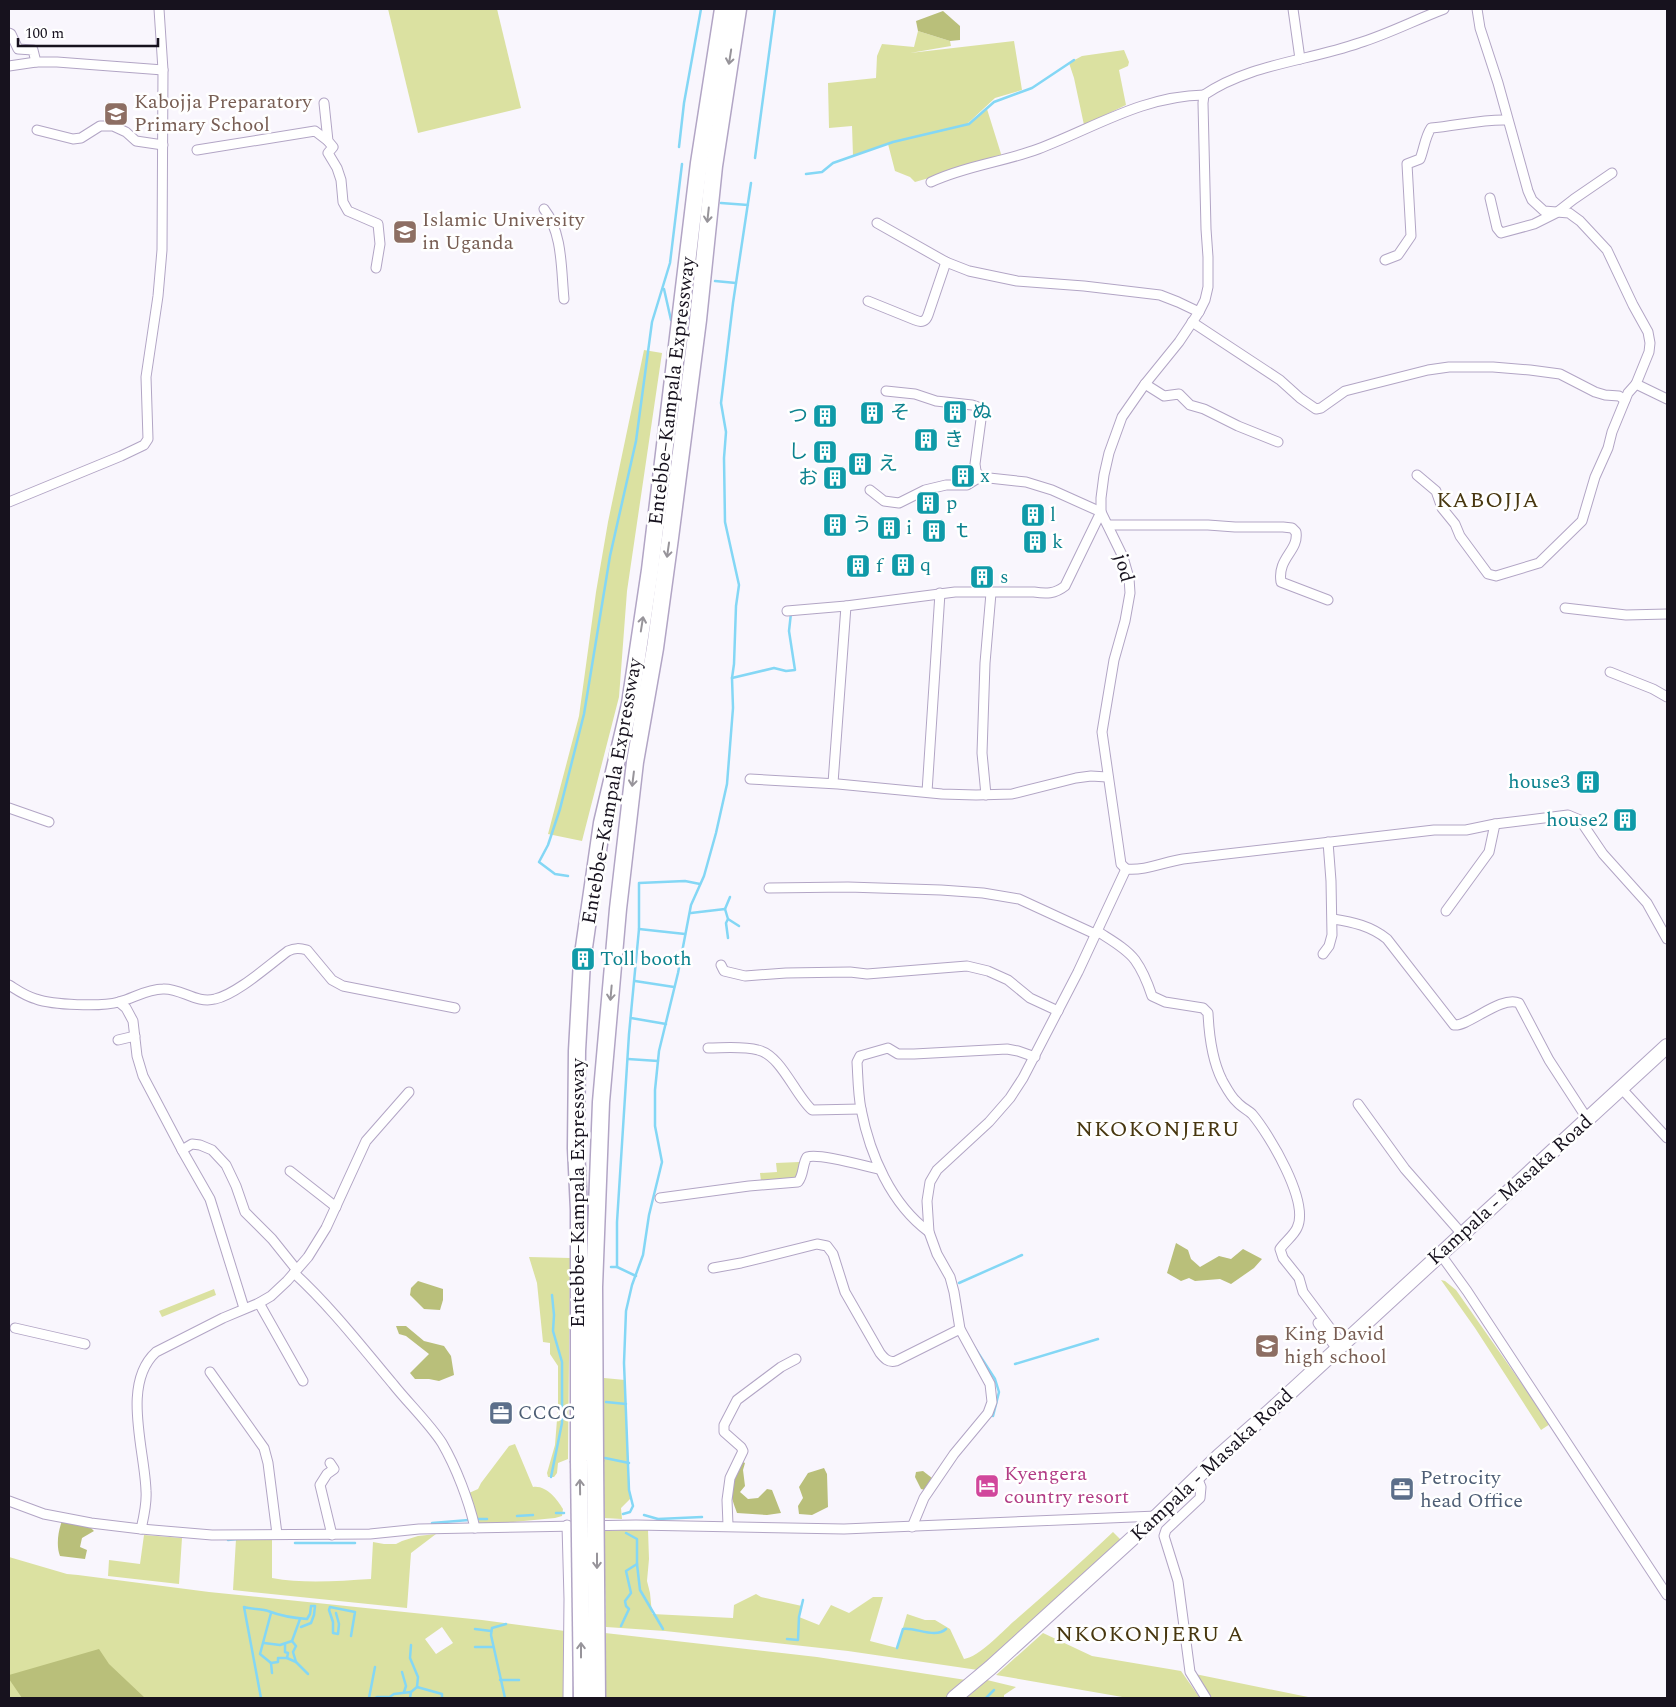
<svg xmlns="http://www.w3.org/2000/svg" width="1676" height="1707" font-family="Spectral,'Noto Sans SC','Noto Sans JP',serif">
<rect width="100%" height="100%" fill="#f9f6fd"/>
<!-- green -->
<g fill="#dbe1a1" fill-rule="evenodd">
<polygon points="388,9 497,9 521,108 418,133"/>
<polygon points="918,31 950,41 951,46 910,53 1014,41 1022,90 995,98 967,124 969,124 987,109 1002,157 915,182 910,177 895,171 888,144 853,156 852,126 829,128 828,83 876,78 877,56 882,44 914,47"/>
<polygon points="1124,50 1129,62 1128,66 1119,70 1126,105 1084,125 1074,78 1069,63 1082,56"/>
<polygon points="644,350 662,353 627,591 619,697 582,841 548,834 579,716 596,592 608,522"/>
<polygon points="799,1162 800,1178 761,1181 760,1173 777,1172 776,1163"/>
<polygon points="529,1257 570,1258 568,1459 558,1463 557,1473 554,1477 548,1477 547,1473 555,1445 558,1407 558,1366 550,1354 550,1343 543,1342 537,1283"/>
<polygon points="1441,1280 1445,1281 1456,1290 1550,1424 1541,1430 1475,1328"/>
<polygon points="214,1289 216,1295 162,1317 159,1311"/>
<polygon points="604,1378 625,1380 630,1499 621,1508 622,1519 604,1518 603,1461"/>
<path d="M515,1444L533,1487C546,1485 557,1499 563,1509L562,1516L555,1518L480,1525L469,1493L478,1489L481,1483L509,1446Z"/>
<path d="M623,1530H648L649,1559L647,1581L650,1593L652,1614L733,1618L734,1605L756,1594L761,1597L802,1606L799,1617L819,1625L831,1605L849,1613L873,1597H883L870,1641L897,1648L907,1614L925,1620H935L950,1629L964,1659C979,1657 1002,1632 1013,1622C1047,1593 1080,1563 1113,1532L1121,1540L978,1670L848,1651L665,1631L606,1627L604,1531Z"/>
<path d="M436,1534L411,1553L407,1608L233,1590L236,1539H272V1578C304,1584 339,1581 371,1579L373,1542L384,1544H396L402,1541L418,1536Z"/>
<polygon points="144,1535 182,1538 179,1584 108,1576 109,1560 140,1564"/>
<path d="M9,1557L67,1574L78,1575L209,1592L482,1620L565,1631L564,1698H9ZM442,1627L453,1643L436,1654L425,1639Z"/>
<polygon points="605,1633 817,1657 966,1680 947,1698 605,1698"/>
<polygon points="1043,1633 1092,1656 1181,1671 1200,1698 1128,1698 996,1675"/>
<polygon points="1195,1674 1313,1698 1212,1698"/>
<polygon points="987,1680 1016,1687 1004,1695 1004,1698 966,1698"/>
</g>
<!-- forest -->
<g fill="#b9bf7a">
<polygon points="943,11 960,26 960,40 950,41 918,31 916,21"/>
<polygon points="1176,1243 1188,1250 1191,1259 1200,1267 1219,1256 1231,1259 1243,1249 1262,1259 1254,1268 1231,1284 1220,1279 1195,1281 1189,1278 1181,1281 1167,1273"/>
<polygon points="418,1281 443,1289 443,1300 440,1310 424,1309 410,1295 411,1288"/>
<polygon points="396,1326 406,1326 424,1341 444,1346 451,1356 454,1375 439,1381 429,1379 415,1379 410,1373 429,1354 406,1336 399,1334"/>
<path d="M743,1462L745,1463L743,1470L745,1486L740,1492L748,1499L758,1498L767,1489L772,1490L781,1513L767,1515L737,1513C728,1489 728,1483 743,1462Z"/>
<polygon points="824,1468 827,1474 828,1507 812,1515 799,1514 798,1506 803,1498 799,1487 808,1473"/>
<polygon points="923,1471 932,1478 931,1484 925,1490 921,1489 915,1477 916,1472"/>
<path d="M62,1521L87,1524L94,1531L82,1538L80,1547L87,1550L85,1559L60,1556C56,1546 58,1531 62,1521Z"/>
<polygon points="99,1649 109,1664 145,1698 22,1698 9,1679 9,1675"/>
</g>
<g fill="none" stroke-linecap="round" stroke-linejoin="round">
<!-- stream -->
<g stroke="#84d7f5" stroke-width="2.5">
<polyline points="679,147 684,103 701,9"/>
<polyline points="755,158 775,9"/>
<polyline points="806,174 822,172 833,163 893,142 969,124 994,102 1032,88 1074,60"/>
<polyline points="721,203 748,205"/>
<polyline points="715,281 736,283"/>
<polyline points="664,289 671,320"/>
<polyline points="732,678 774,668 786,671 795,670 789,631 791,613"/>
<polyline points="568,876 555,874 539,862 548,845 560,809 584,714 610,556 636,441 652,322 670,263 682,164"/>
<polyline points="725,909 730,897"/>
<polyline points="691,913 725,909 728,919 726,923 728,938"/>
<polyline points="728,919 739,926"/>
<polyline points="639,929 685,934"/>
<polyline points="635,981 674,987"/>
<polyline points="631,1018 666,1024"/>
<polyline points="628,1059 658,1061"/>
<polyline points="611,1267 617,1267 636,1276"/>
<polyline points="617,1267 617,1222 629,1034 639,929 639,883 685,881 700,884"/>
<polyline points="959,1283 1022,1255"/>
<polyline points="973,1345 995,1379 999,1392 993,1416"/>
<polyline points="1015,1364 1098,1339"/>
<polyline points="606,1402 626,1404"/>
<polyline points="605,1458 629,1463"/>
<polyline points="551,1477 562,1423 562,1362 553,1331 554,1315 552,1295"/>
<polyline points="556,1513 564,1513"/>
<polyline points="623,1514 630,1512 633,1506 629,1490 624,1363 626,1311 632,1285 643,1255 649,1215 662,1162 655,1126 655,1090 659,1051 678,973 691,905 704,876 716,833 727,784 733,708 732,678 734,664 736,606 739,585 725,522 724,458 726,432 721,403 733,303 751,183"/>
<polyline points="644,1515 658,1519 702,1517"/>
<polyline points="517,1516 533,1515"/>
<polyline points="478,1519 487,1519"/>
<polyline points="432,1523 469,1520"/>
<polyline points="626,1533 637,1539 637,1564 640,1590 663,1629"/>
<polyline points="228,1540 237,1539"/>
<polyline points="295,1543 355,1543"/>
<polyline points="271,1613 260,1654 271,1663 272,1673"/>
<polyline points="336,1613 339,1624 338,1634 333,1633 333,1622 329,1610 330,1607 355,1612 351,1636"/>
<polyline points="621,1626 629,1609 626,1606 625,1601 631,1593 626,1571 637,1564"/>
<polyline points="475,1629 491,1631"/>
<polyline points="787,1639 798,1640 799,1617 803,1600"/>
<polyline points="292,1641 296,1646 293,1652 296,1662 308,1674"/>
<polyline points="264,1643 280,1645 292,1641 300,1619"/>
<polyline points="285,1644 285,1652 288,1653 287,1658"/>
<polyline points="475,1647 493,1647"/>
<path d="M897,1648L903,1629C916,1627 935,1639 946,1629"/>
<polyline points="271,1663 278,1662 278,1658 287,1658 296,1662"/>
<polyline points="402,1672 406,1686 404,1692"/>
<polyline points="500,1680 519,1680"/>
<polyline points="417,1687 442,1694 442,1698"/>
<path d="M261,1698L244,1607C250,1609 264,1609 268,1611C281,1616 293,1618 307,1619L310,1614L311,1606H315L314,1615L311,1623L301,1627"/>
<polyline points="369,1698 375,1667"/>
<polyline points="375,1698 377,1697 388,1697"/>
<polyline points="388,1698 394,1694 411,1692"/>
<polyline points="410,1698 411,1692 417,1687 418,1677 410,1658 411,1645"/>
<polyline points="505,1698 491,1635 492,1628 506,1624"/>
<polyline points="986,1698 994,1690"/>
</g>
<defs>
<g id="minor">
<polyline points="1293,9 1300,59"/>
<polyline points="1477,9 1480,28 1498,83 1528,191 1532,200 1544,211 1569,213 1580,221 1607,250 1633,305 1648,332 1650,343 1649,352 1636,384 1667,399"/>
<polyline points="9,33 11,34 18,49 33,50 36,62 57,62 163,70"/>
<polyline points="9,66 36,62"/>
<polyline points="324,103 328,141 333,147 328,153 337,168 341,180 343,202 348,211 378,224 380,244 376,268"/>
<polyline points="37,130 73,139 81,138 100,126 113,126 126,132 136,141 163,145"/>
<polyline points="197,150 315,131 328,141"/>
<path d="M931,182C965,166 1003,162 1038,149C1094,128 1142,96 1204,95"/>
<polyline points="1490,198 1497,228 1501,233 1534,224 1556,213 1574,199 1612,173"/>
<path d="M544,209C563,233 561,270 564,299"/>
<polyline points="877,223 946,262 969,271 1017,281 1084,286 1160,295 1178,302 1199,312"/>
<path d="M1385,260L1398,255L1411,236L1407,164L1420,159C1424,149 1425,137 1431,128C1456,126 1482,119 1507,120"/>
<path d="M868,301L915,320C922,323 926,321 928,315L946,262"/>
<polyline points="1192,322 1280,380 1300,398 1316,409 1321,408 1345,391 1428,370 1449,367 1493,367 1530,370 1560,374 1595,392 1605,395 1619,396 1625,400"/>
<polyline points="1145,384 1164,396 1179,394 1190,405 1204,409 1238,426 1278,442"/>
<polyline points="886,391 915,394 936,401 972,405 981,408 982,412 975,464 976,471 980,477"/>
<polyline points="1417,475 1436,491 1442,508 1455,524 1460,536 1488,574 1496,576 1539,563 1582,521 1595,477 1608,448 1612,432 1628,393 1636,384"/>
<polyline points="870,490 884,501 899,503 925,490 946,485 967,485 980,477 1026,482 1052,490 1101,512 1123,557 1129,578 1130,593 1125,621 1114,660 1102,732 1121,864 1126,869"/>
<polyline points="9,502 121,456 144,445 148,439 146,377 158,296 162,250 163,70 159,9"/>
<path d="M1108,525H1208L1235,527H1283L1292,528L1296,532C1299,551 1277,558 1281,582L1328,600"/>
<polyline points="1565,608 1626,615 1667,614"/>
<path d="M787,611L846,606L955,592H1034C1046,594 1055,594 1065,586L1101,512V498L1104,475L1109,453L1122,417L1145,384L1179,342L1199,312L1205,300L1208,287V257L1206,229L1203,103L1204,95C1249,64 1308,61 1359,43C1388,34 1415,20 1444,9"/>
<polyline points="1610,672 1653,689 1667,697"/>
<polyline points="750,779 838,784 942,794 976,795 1012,794 1076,778 1091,776 1107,777"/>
<polyline points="833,783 846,606"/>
<polyline points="927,792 940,593"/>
<polyline points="986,795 982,753 985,663 991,593"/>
<polyline points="9,808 49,822"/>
<path d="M1126,869C1145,871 1164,862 1183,859L1434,830H1466L1495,824L1568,815L1580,820L1603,854L1647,903L1667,939"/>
<polyline points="769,888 848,887 941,890 983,893 1019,899 1095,934"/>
<polyline points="1446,911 1489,852 1495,824"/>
<path d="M1333,919C1353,922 1371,926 1387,939L1454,1025C1468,1027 1501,995 1519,1003L1549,1060L1588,1120"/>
<path d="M1097,931C1109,939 1126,948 1135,960C1143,971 1148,984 1152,996L1165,1002L1203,1008L1208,1013C1209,1035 1212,1060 1222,1080C1226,1087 1231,1097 1237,1102C1241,1107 1248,1110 1252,1114C1269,1134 1310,1202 1297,1228C1294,1235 1285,1242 1280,1249L1283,1258L1299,1278L1303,1292L1342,1344"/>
<polyline points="1323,954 1329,946 1332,935 1331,881 1328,842"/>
<polyline points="721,965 724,971 745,976 786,973 850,972 867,974 967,966 988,971 1008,980 1030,998 1058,1011"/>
<path d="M9,985C17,990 25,996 36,999C53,1005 101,1007 119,1002C134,998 147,989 163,989C181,988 196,1004 215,999C237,994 269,965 288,951C295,948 299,948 307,950L332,980L343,986L455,1008"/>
<polyline points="119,1002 126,1008 133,1021 137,1056 143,1076 182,1150 210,1199 244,1308"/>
<polyline points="118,1040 135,1036"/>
<path d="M708,1048C724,1048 743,1046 758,1050C781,1055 795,1095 812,1110L861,1109"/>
<polyline points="1621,1088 1667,1138"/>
<polyline points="1358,1104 1405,1169 1462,1234"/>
<polyline points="182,1150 192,1144 200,1145 212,1150 226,1165 236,1186 245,1212 272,1239 296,1269"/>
<polyline points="290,1171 336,1207"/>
<path d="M660,1198L749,1186L798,1182C804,1175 802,1165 807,1157C820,1153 864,1166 879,1169"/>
<path d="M929,1232C891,1204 870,1155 861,1109C858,1094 858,1078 857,1062L860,1056L888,1048L898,1054H914L1007,1049L1018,1051L1035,1057"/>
<polyline points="1441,1255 1467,1291 1667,1595"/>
<path d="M713,1268L741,1263L817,1244L827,1246L833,1254L845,1292L880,1353C884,1358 888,1363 896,1361L960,1329"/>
<path d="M294,1273C331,1307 361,1346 393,1384C408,1403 429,1423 442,1443C456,1467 469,1501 475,1528"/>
<polyline points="259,1303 303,1381"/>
<polyline points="1318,1323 1337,1349"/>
<polyline points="15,1328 85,1344"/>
<polyline points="210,1372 264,1448 268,1463 277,1534"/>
<polyline points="330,1463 334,1469 327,1474 320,1485 332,1535"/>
<polyline points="1197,1477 1201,1487 1200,1498 1166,1530 1164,1536 1178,1581 1190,1672 1206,1698"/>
<polyline points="9,1501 44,1514 91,1523 141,1529 212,1535 370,1534 419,1529 636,1525 844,1529 1157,1516"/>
<polyline points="567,1525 569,1599 568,1698"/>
<polyline points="728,1525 727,1500 730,1478 743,1451 741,1447 724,1432 724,1425 737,1400 781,1367 796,1359"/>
<polyline points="912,1527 924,1498 954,1454 988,1413 992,1402 990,1384 960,1329 954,1292 950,1277 937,1254 929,1232 927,1201 930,1182 937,1170 989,1122 1010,1098 1023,1078 1078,972 1126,869"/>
<path d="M141,1529C144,1516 147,1504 146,1491C145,1450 121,1384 156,1352L223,1318L259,1303L271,1296L287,1281L308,1257L326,1228L366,1141L409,1092"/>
</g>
<polyline id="trunk" points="954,1698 990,1668 1157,1516 1219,1456 1270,1411 1667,1046"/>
<g id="motorway">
<polyline points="595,1460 594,1287 601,1102 618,909 635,762 655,648 670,538 698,320 714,166 738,9"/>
<polyline points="579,1461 579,1210 576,1148 577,1051 582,961 602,823 630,704 650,570 699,163 723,9"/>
</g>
</defs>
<!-- minor casing -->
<use href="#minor" stroke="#b2a5c5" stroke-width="11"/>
<!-- trunk casing -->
<use href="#trunk" stroke="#b2a5c5" stroke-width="16"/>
<!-- motorway casing -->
<use href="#motorway" stroke="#b2a5c5" stroke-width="19"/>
<!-- minor -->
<use href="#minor" stroke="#fff" stroke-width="9"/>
<!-- trunk -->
<use href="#trunk" stroke="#fff" stroke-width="14"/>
<!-- motorway -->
<use href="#motorway" stroke="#fff" stroke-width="16"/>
<defs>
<g id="motorway-bridge">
<polyline points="595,1460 597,1698"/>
<polyline points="579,1461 582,1698"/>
</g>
</defs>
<!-- motorway-bridge casing -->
<use href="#motorway-bridge" stroke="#b2a5c5" stroke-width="19" stroke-linecap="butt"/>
<!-- motorway-bridge -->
<use href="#motorway-bridge" stroke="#fff" stroke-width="16"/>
</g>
<!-- one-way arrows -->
<defs><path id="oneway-shaft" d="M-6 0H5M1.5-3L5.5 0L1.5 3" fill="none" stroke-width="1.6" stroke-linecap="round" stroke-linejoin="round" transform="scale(1.25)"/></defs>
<g stroke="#97949a">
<use href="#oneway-shaft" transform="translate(730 57) rotate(99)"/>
<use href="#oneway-shaft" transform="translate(708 215) rotate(96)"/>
<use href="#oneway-shaft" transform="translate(668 550) rotate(98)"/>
<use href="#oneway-shaft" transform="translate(642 624) rotate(-81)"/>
<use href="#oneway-shaft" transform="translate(633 779) rotate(97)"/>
<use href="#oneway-shaft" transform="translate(611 993) rotate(95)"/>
<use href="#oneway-shaft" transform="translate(580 1487) rotate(-91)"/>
<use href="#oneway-shaft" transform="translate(597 1561) rotate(90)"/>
<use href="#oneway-shaft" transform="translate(581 1650) rotate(-90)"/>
</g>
<!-- icons -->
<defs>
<symbol id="school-square" viewBox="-11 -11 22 22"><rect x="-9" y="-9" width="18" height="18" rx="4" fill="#8d6e63" stroke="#fff"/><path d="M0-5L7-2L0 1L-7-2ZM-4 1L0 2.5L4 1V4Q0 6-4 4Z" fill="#fff"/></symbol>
<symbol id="university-square" viewBox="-11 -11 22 22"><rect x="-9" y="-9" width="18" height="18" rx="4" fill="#8d6e63" stroke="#fff"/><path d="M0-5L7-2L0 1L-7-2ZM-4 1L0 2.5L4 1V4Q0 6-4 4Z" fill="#fff"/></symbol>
<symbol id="building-square" viewBox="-11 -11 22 22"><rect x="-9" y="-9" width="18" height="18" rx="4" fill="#0f9aa8" stroke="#fff"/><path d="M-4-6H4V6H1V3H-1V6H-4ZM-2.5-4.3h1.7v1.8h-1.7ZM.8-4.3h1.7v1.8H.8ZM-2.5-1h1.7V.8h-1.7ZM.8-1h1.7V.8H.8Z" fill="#fff"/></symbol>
<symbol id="office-square" viewBox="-11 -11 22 22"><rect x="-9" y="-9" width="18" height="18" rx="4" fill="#5c6f8a" stroke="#fff"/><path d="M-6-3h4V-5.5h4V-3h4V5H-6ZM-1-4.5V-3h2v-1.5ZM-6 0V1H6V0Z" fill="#fff"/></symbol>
<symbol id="hotel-square" viewBox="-11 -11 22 22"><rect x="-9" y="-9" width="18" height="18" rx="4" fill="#d1479c" stroke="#fff"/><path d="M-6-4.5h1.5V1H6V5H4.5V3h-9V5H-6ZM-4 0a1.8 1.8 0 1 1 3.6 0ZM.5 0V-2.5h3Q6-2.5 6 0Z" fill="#fff"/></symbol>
</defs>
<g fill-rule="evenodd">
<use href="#school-square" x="102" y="100" width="28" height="28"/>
<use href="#university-square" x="391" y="218" width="28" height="28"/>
<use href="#building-square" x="941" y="398" width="28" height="28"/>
<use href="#building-square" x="858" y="399" width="28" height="28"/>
<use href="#building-square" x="811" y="402" width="28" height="28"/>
<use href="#building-square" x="912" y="426" width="28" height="28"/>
<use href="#building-square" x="811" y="438" width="28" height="28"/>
<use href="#building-square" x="846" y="450" width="28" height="28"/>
<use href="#building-square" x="949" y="462" width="28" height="28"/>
<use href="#building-square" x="821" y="464" width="28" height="28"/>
<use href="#building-square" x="914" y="489" width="28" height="28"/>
<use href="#building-square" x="1019" y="501" width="28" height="28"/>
<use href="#building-square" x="821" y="511" width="28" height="28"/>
<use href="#building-square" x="875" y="514" width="28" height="28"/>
<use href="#building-square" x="920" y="517" width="28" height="28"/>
<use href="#building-square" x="1021" y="528" width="28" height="28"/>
<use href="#building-square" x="889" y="551" width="28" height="28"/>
<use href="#building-square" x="844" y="552" width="28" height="28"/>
<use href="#building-square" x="968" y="563" width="28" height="28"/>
<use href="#building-square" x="1574" y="768" width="28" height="28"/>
<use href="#building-square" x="1611" y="806" width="28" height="28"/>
<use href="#building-square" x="569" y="945" width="28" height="28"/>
<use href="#school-square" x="1253" y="1332" width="28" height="28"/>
<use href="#office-square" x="487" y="1399" width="28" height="28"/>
<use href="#hotel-square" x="973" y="1472" width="28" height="28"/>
<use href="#office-square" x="1388" y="1475" width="28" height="28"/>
</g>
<g text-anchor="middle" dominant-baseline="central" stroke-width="5" stroke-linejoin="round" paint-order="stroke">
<!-- education labels -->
<g font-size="20" fill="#785e54" stroke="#fff" text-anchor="start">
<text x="134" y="102">Kabojja Preparatory<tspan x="134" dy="23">Primary School</tspan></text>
<text x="422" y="220">Islamic University<tspan x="422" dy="23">in Uganda</tspan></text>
<text x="1284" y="1334">King David<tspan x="1284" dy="23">high school</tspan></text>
</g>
<!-- street labels -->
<g font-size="20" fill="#17121e" stroke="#fff">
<text transform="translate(672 391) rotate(-83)">Entebbe–Kampala Expressway</text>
<text transform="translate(1124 568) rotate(75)">jod</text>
<text transform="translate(612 791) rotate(-80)">Entebbe–Kampala Expressway</text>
<text transform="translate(1510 1190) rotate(-42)">Kampala - Masaka Road</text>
<text transform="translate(578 1193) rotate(-90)">Entebbe–Kampala Expressway</text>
<text transform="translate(1212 1465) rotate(-43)">Kampala - Masaka Road</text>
</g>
<!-- culture labels -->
<g font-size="20" fill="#0d838f" stroke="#fff" text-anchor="start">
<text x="972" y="412">ぬ</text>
<text x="890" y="413">そ</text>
<text x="808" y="416" text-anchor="end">つ</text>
<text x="944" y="440">き</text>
<text x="808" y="452" text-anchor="end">し</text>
<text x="878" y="464">え</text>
<text x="980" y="476">x</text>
<text x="818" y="478" text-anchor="end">お</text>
<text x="946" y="503">p</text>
<text x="1050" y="515">l</text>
<text x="852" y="525">う</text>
<text x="906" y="528">i</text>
<text x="952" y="531">ｔ</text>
<text x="1052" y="542">k</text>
<text x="920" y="565">q</text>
<text x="876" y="566">f</text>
<text x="1000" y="577">s</text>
<text x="1570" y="782" text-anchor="end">house3</text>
<text x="1608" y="820" text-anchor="end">house2</text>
<text x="600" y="959">Toll booth</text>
</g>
<!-- service labels -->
<g font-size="20" fill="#4e5e75" stroke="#fff" text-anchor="start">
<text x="518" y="1413">CCCC</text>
<text x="1420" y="1478">Petrocity<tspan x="1420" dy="23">head Office</tspan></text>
</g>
<!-- hotel labels -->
<g font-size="20" fill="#b23c85" stroke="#fff" text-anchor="start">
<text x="1004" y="1474">Kyengera<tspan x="1004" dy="23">country resort</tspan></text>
</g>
<!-- quarter labels -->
<g font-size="22" letter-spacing="1" fill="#483710" stroke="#fff">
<text x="1488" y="500">KABOJJA</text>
<text x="1158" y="1129">NKOKONJERU</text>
<text x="1150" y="1634">NKOKONJERU A</text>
</g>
</g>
<!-- border -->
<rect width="1676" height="1707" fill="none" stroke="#17121e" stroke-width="20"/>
<!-- scale -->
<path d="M18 38v8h140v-8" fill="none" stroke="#17121e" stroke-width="2.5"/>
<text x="25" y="38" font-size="15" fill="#17121e" stroke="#ffffff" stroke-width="4" paint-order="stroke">100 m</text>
</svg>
